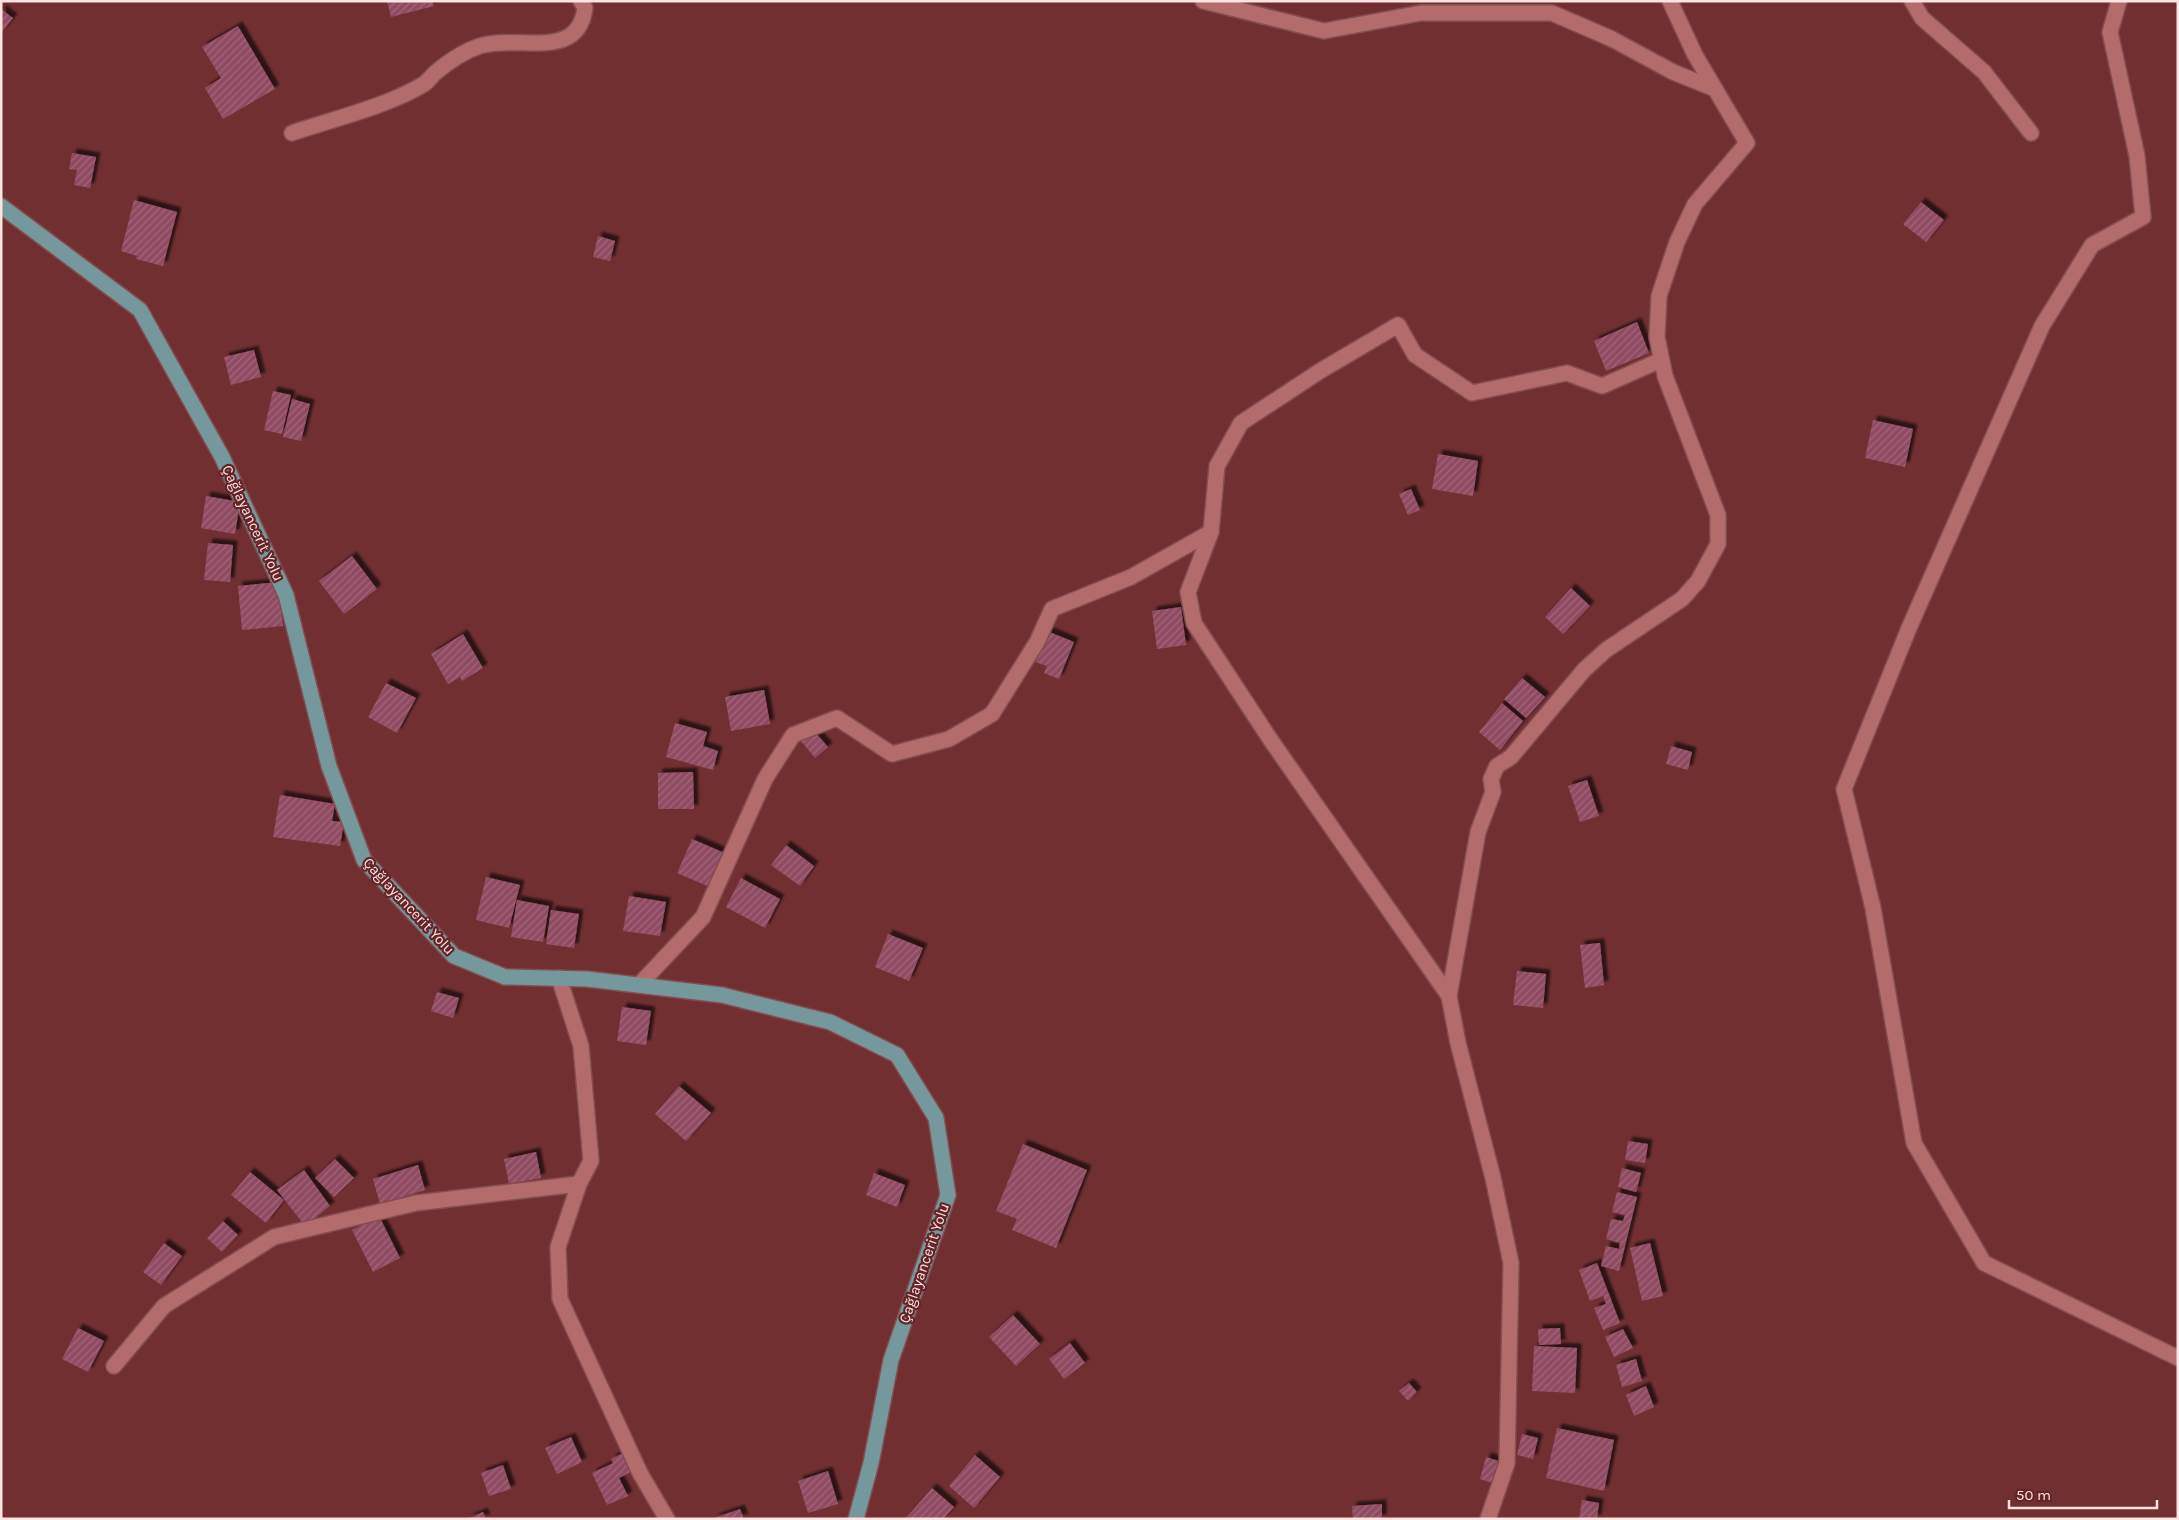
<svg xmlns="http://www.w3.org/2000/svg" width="2179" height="1520" font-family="Karla,sans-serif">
<defs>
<pattern id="building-hatch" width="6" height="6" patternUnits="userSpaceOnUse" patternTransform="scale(1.25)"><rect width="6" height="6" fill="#904c63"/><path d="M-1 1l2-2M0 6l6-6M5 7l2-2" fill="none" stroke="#a06679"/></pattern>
<filter id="shadow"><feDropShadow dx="4.5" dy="-4.5" stdDeviation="1" flood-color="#0009"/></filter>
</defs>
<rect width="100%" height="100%" fill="#712f32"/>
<!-- building -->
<g fill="url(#building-hatch)" filter="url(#shadow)">
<polygon points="387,1 432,1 434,6 391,17"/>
<polygon points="1,9 13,18 1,33"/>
<polygon points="238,26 275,89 223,119 205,88 221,78 202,47"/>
<polygon points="72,153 96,157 90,188 74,185 77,170 69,169"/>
<polygon points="134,200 177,212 163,266 136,259 137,256 121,251"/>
<polygon points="1921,202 1944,220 1926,242 1903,224"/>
<polygon points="598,236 615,241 610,261 593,257"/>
<polygon points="1637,322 1649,353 1606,371 1594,341"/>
<polygon points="254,350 261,377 231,385 224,357"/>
<polygon points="273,391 291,395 282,434 264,430"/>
<polygon points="292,399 310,404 301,441 283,437"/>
<polygon points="1873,420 1913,429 1905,467 1865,458"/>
<polygon points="1438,454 1478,461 1473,496 1432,489"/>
<polygon points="1411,489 1420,510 1408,515 1399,494"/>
<polygon points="206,496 240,502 235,534 201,528"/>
<polygon points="208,543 233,545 230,582 204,580"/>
<polygon points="352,556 377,589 344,614 319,581"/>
<polygon points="279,582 283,626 242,630 238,586"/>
<polygon points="1571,588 1590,606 1563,634 1545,617"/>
<polygon points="1181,607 1186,645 1157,649 1152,611"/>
<polygon points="1047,631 1074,642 1059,679 1044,673 1047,666 1035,662"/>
<polygon points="463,634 483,668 462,681 460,677 448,684 431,654"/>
<polygon points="1522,678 1545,697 1526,718 1504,699"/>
<polygon points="386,683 416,698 397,733 368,717"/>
<polygon points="764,690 770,724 731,731 725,697"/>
<polygon points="1502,703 1523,721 1500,750 1479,732"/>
<polygon points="675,723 707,732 703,746 718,751 713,770 666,757"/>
<polygon points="814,731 828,747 815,758 801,741"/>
<polygon points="1671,746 1692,752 1688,770 1666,764"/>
<polygon points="693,772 694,809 658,809 658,773"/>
<polygon points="1587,780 1599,816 1580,822 1568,786"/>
<polygon points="280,795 335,804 332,821 344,822 340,846 273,837"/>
<polygon points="692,839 727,854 712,888 677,873"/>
<polygon points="786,845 814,866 800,886 771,865"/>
<polygon points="486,877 520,885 509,928 476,920"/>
<polygon points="741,878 780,899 765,928 726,907"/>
<polygon points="629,896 666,902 660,936 623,931"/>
<polygon points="517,900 549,906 543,942 511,937"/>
<polygon points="551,910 579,914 574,948 546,944"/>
<polygon points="888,934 923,948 909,981 875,967"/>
<polygon points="1600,943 1604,985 1585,988 1580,945"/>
<polygon points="1517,971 1546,974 1543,1008 1513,1005"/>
<polygon points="437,992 459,998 453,1018 431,1011"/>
<polygon points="622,1007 651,1011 646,1045 617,1041"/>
<polygon points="679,1086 711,1113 686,1141 655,1114"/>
<polygon points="1628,1141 1648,1144 1645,1163 1625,1160"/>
<polygon points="1023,1144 1087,1170 1056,1248 1012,1230 1017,1219 996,1211"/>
<polygon points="536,1152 541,1178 509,1184 504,1159"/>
<polygon points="335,1159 354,1178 334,1197 315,1178"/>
<polygon points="418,1165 425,1190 380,1204 373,1179"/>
<polygon points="1622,1168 1641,1173 1636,1192 1618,1187"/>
<polygon points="304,1170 330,1206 305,1226 277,1190"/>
<polygon points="250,1172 284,1200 266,1223 231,1195"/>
<polygon points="874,1173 905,1185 897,1207 866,1195"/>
<polygon points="1617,1192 1637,1197 1619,1271 1601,1266 1606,1246 1619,1249 1620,1243 1606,1239 1611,1219 1623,1221 1625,1215 1612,1212"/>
<polygon points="379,1216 400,1258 373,1272 352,1230"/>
<polygon points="223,1221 238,1235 222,1252 207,1238"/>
<polygon points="164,1243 182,1256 161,1285 143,1272"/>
<polygon points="1650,1243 1663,1296 1642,1301 1630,1248"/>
<polygon points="1597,1263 1620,1323 1603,1330 1594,1308 1606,1304 1603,1296 1590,1301 1579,1270"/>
<polygon points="1013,1315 1040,1344 1016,1366 989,1337"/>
<polygon points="78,1328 104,1341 88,1372 62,1359"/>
<polygon points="1560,1328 1561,1344 1539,1345 1538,1329"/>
<polygon points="1623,1329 1633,1348 1614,1357 1605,1337"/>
<polygon points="1070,1343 1085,1363 1064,1379 1049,1359"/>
<polygon points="1534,1346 1577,1348 1575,1393 1532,1391"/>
<polygon points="1636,1359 1642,1381 1622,1387 1616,1365"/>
<polygon points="1409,1383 1417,1392 1408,1401 1399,1391"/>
<polygon points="1646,1386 1654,1407 1634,1416 1626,1395"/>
<polygon points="1557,1428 1614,1440 1604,1491 1546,1478"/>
<polygon points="1522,1434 1538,1438 1533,1459 1517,1455"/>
<polygon points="571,1437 582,1462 557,1474 545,1448"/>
<polygon points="625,1452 633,1471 619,1478 628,1496 607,1505 592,1473 613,1463 611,1459"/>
<polygon points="975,1455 1000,1477 974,1508 949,1486"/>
<polygon points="1486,1457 1505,1463 1499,1485 1480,1479"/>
<polygon points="503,1465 511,1489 489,1496 481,1473"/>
<polygon points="828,1471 838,1504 808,1513 798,1481"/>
<polygon points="932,1488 954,1507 943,1519 905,1519"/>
<polygon points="1582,1500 1599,1503 1597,1519 1579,1519"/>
<polygon points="1382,1504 1382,1519 1353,1519 1352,1506"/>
<polygon points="740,1509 744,1519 714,1519 714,1518"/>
<polygon points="483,1512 486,1519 467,1519"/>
</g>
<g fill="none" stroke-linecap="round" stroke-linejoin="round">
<defs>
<g id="minor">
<polyline points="1203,1 1324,31 1421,13 1552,13 1612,39 1673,72 1715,89"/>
<polyline points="1912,1 1922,18 1984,72 2031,133"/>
<polyline points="2119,1 2110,32 2137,156 2143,217 2092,245 2042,326 1909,628 1844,789 1873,908 1914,1143 1984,1263 2178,1358"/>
<path d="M292,133C333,119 388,106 424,84C428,81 431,77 435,73C448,62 464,51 480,46C518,34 578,62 585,8L581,1"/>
<polyline points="559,978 581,1046 591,1161 579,1184 558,1247 560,1299 640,1473 667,1519"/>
<polyline points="639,985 703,917 765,779 793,735 837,718 892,754 949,739 992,714 1037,642 1052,609 1131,577 1211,532"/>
<polyline points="1449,996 1270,739 1194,623 1188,592 1211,532 1217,466 1241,423 1320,371 1398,325 1415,355 1472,393 1567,373 1602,386 1661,360"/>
<polyline points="114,1366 164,1306 274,1237 416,1203 579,1184"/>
<polyline points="1488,1519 1507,1463 1511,1263 1493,1178 1458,1043 1449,996 1478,832 1493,792 1491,779 1497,766 1511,757 1584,670 1606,650 1682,599 1698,581 1718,544 1718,515 1665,376 1657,337 1659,296 1677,242 1695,204 1747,143 1695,55 1670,1"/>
</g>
<polyline id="major" points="1,206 140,310 222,457 286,595 329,766 364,860 454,956 505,977 587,979 722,995 830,1022 897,1055 936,1118 948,1195 891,1360 871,1463 856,1519"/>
</defs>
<!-- minor casing -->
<use href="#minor" stroke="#834d51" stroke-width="18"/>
<!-- major casing -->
<use href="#major" stroke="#834d51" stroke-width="18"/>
<!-- minor -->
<use href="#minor" stroke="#b46b6b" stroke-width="15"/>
<!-- major -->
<use href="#major" stroke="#74989b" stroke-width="15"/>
</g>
<g text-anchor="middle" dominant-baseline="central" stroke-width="4.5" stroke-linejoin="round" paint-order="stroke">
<!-- street labels -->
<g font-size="15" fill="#fde3e2" stroke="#652428">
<text transform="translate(253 523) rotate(65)">Çağlayancerit Yolu</text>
<text transform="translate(409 906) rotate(47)">Çağlayancerit Yolu</text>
<text transform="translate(924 1263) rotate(-71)">Çağlayancerit Yolu</text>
</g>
</g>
<!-- border -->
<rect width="2179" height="1520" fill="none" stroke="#fde3e2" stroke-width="5"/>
<!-- scale -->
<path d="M2009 1500v8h148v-8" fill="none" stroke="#fde3e2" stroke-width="2.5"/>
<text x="2016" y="1500" font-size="15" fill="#fde3e2" stroke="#652428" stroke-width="4" paint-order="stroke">50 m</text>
</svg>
